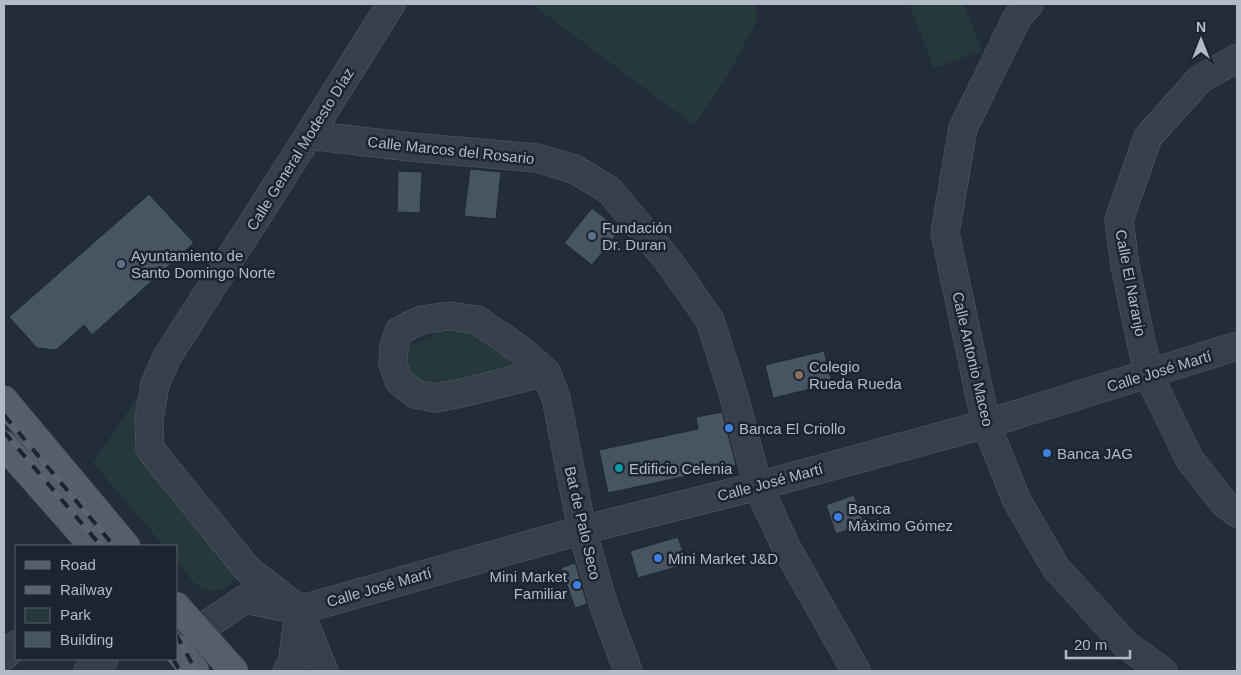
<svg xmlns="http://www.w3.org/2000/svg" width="1241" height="675" font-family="Arial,sans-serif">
<rect width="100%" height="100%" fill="#232d3a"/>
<!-- green -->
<g fill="#25393b">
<polygon points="532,4 756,4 756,23 727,76 694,125"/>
<polygon points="909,4 964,4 982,51 934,68"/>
<polygon points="475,331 506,351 519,370 428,390 406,373 405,348 438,333"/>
<path d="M147,383L143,415L238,568C234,586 218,597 200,587C192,583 182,567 176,560V546H164L93,463Z"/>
</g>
<!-- building -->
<g fill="#495463" stroke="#1e2631">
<polygon points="470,169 501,172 496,219 464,216"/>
<polygon points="398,171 422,172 420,213 397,212"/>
<polygon points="149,194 194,243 92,335 84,325 56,350 37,348 9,317"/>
<polygon points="592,208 620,230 592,265 564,243"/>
<polygon points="824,351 832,384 773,398 765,365"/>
<polygon points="722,412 736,464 734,466 608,493 599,450 698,429 696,417"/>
<polygon points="854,495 864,524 836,534 826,505"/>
<polygon points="678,537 687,564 638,578 630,551"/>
<polygon points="574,563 576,565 587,604 575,608 561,568"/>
</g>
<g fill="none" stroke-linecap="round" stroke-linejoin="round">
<defs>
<g id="minor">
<polyline points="1029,4 1017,18 963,128 945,233 986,424 1017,501 1056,568 1126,645 1163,671"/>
<polyline points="1237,58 1200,79 1148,137 1119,220 1125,266 1148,374 1190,460 1224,503 1237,513"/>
<polyline points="309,135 410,147 537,158 574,169 609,190 667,259 710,320 733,393 758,486 786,547 856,671"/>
<polyline points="546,372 462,393 435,398 415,394 399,381 393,364 394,347 399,331 421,320 450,316 477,320 518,348 546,372 556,398 582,530 604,606 628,671"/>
<polyline points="295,606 248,570 150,449 149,420 155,384 167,357 309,135 391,4"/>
<polyline points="299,610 324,671"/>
<polyline points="180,653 198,631 245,599 299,610 582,530 758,486 986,424 1237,346"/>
<polyline points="4,656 16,645"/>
<polyline points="88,671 104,659"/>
<polyline points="287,671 292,664 299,611"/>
</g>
<g id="major">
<polyline points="4,400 126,546"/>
<polyline points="4,445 93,546"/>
<polyline points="176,606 234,671"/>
<polyline points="176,648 195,671"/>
</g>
</defs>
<!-- minor casing -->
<use href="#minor" stroke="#555d68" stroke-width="29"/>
<!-- major casing -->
<use href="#major" stroke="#404853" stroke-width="29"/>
<!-- minor -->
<use href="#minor" stroke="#373f4a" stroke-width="28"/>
<!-- major -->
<use href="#major" stroke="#555e6a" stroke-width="28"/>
<defs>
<g id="rail">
<polyline points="4,415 114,546"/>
<polyline points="4,432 101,546"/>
<polyline points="176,634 196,671"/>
<polyline points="173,659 180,671"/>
</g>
</defs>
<!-- rail casing -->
<use href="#rail" stroke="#596371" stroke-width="5.5"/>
<!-- rail -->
<use href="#rail" stroke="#1c242f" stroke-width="4" stroke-dasharray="11" stroke-linecap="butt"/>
</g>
<!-- markers -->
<g fill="#5c6f8a" stroke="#1c242f" stroke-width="2">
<circle cx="592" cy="236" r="5"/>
<circle cx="121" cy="264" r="5"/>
</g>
<circle fill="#8d6e63" stroke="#1c242f" stroke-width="2" cx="799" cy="375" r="5"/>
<g fill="#3f7fe0" stroke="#1c242f" stroke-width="2">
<circle cx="729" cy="428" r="5"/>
<circle cx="1047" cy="453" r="5"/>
<circle cx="838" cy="517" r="5"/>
<circle cx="658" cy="558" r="5"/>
<circle cx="577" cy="585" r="5"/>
</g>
<circle fill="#0f9aa8" stroke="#1c242f" stroke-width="2" cx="619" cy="468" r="5"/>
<g text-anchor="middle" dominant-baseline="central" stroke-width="5" stroke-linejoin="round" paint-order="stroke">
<!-- street labels -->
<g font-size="15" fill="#b2bac6" stroke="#1c242f">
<text transform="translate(300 149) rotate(-58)">Calle General Modesto Díaz</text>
<text transform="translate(451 150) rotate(6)">Calle Marcos del Rosario</text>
<text transform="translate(1131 283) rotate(79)">Calle El Naranjo</text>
<text transform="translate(973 359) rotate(77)">Calle Antonio Maceo</text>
<text transform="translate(1159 371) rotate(-17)">Calle José Martí</text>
<text transform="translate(770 482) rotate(-15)">Calle José Martí</text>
<text transform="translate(583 523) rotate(77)">Bat de Palo Seco</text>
<text transform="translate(379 587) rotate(-16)">Calle José Martí</text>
</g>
<!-- poi labels -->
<g font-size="15" fill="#b2bac6" stroke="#1c242f" text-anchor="start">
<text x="602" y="227">Fundación<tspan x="602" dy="17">Dr. Duran</tspan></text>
<text x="131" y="255">Ayuntamiento de<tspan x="131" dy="17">Santo Domingo Norte</tspan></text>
<text x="809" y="366">Colegio<tspan x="809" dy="17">Rueda Rueda</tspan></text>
<text x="739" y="428">Banca El Criollo</text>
<text x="1057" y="453">Banca JAG</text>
<text x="629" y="468">Edificio Celenia</text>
<text x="848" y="508">Banca<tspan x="848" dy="17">Máximo Gómez</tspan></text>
<text x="668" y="558">Mini Market J&amp;D</text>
<text x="567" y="576" text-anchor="end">Mini Market<tspan x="567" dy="17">Familiar</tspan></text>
</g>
</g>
<!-- border -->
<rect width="1241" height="675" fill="none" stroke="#b2bac6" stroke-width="10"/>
<!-- legend -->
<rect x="15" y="545" width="162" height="115" fill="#1c242f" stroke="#58606b"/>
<rect x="25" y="561" width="25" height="8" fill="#555e6a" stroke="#58606b"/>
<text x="60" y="570" font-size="15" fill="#b2bac6">Road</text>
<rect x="25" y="586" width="25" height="8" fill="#596371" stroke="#58606b"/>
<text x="60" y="595" font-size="15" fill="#b2bac6">Railway</text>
<rect x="25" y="608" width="25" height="15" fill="#25393b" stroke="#58606b"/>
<text x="60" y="620" font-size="15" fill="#b2bac6">Park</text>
<rect x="25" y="632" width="25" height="15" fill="#495463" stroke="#58606b"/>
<text x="60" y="645" font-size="15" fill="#b2bac6">Building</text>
<!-- north arrow -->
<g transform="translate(1201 40)" stroke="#1c242f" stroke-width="4" paint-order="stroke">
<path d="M0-4L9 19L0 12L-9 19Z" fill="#b2bac6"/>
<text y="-8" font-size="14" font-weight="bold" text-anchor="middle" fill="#b2bac6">N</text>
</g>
<!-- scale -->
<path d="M1066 650v8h64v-8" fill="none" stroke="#b2bac6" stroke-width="2.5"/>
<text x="1074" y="650" font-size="15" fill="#b2bac6" stroke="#1c242f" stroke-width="4" paint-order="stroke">20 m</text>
</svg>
